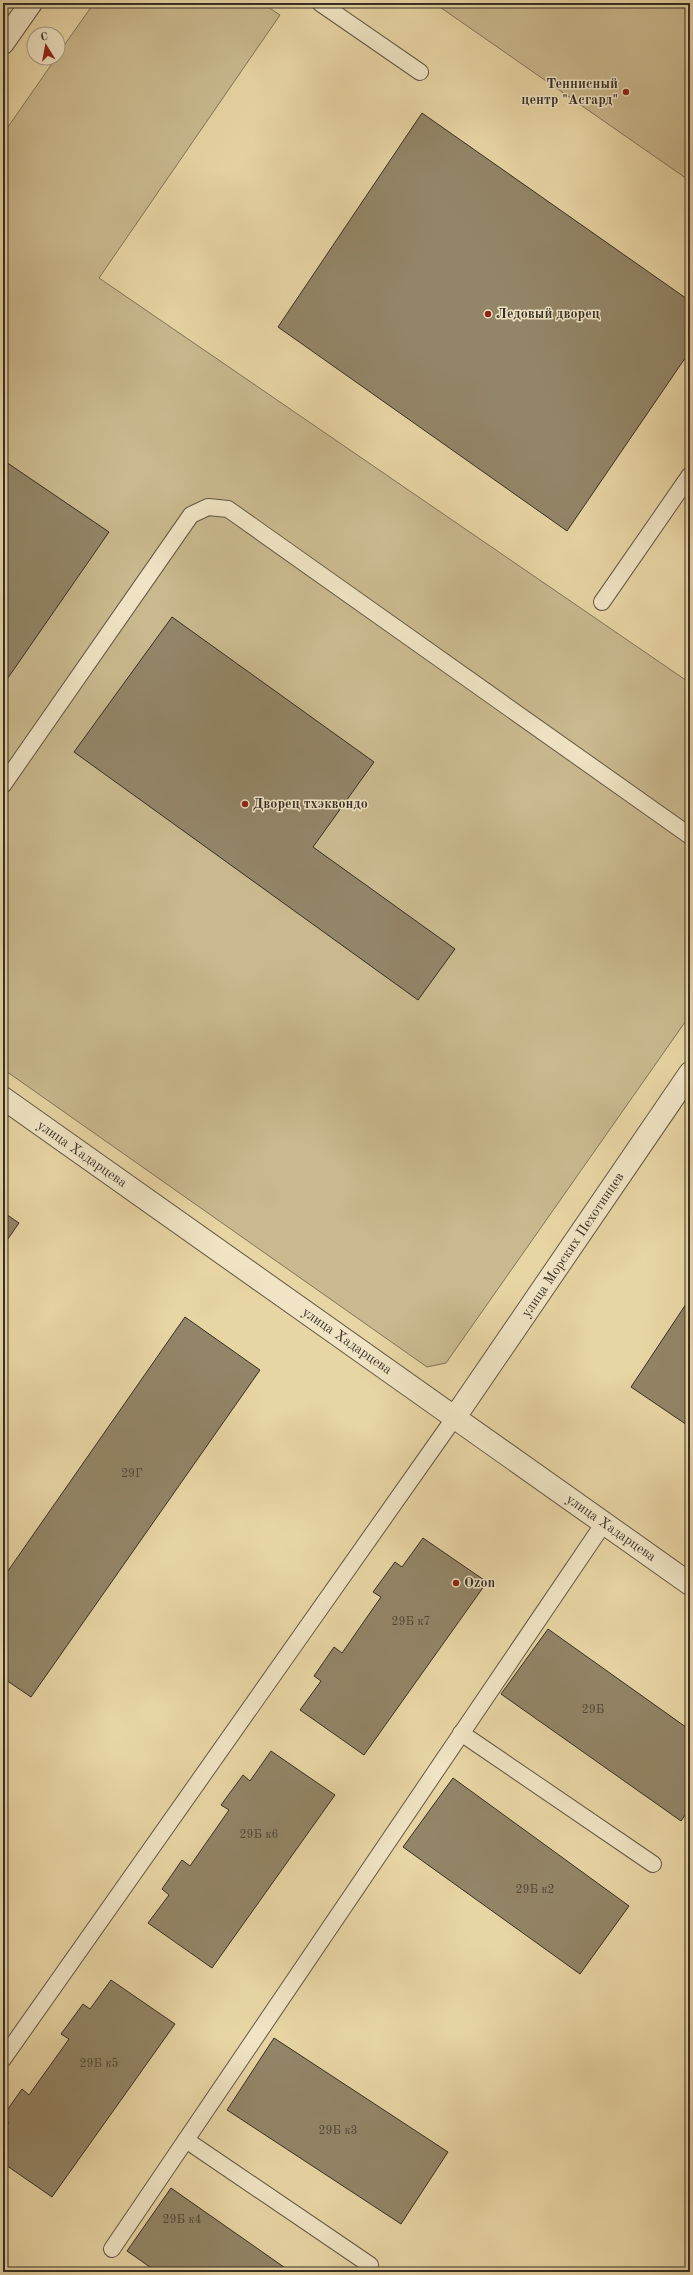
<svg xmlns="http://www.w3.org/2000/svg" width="693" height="2275" font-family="'Old Standard TT',serif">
<rect width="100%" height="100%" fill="#e8d5a4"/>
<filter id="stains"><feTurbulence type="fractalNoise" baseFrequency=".005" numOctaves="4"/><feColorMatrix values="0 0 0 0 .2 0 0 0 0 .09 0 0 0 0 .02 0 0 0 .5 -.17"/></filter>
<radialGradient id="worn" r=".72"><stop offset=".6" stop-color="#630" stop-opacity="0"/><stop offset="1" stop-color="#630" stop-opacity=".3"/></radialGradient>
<!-- green -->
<g fill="#cab98e" stroke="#80745a">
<polygon points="94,3 262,3 280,15 99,278 690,683 690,1015 446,1363 427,1367 3,1069 3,134 56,58 58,58 58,54"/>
<polygon points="434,3 690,3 690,181"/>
</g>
<!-- building -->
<g fill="#938567" stroke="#362f25">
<polygon points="422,113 690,301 690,351 567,531 278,327"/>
<polygon points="3,460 109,532 3,685"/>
<polygon points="172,617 374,762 313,847 455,949 418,1000 74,752"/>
<polygon points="3,1212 19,1223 3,1246"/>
<polygon points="690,1298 690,1427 631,1387"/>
<polygon points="185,1317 260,1370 31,1697 3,1678 3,1578"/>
<polygon points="423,1538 487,1582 364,1755 300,1710 321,1681 314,1676 334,1647 342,1653 381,1597 373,1592 395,1562 402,1567"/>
<polygon points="548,1629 690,1730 690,1808 681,1821 501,1694"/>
<polygon points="271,1751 335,1795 212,1968 148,1923 169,1895 162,1889 182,1860 190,1866 229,1810 221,1805 243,1775 250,1781"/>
<polygon points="453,1778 629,1906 580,1974 403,1847"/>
<polygon points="111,1980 175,2024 52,2197 3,2163 3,2131 9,2123 3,2119 3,2116 22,2089 29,2095 69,2039 61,2034 83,2004 90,2009"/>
<polygon points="274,2038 448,2152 401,2224 227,2110"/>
<polygon points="171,2188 291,2272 157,2272 127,2251"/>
</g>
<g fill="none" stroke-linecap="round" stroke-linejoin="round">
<defs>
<g id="service">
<polyline points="320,3 420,72"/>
<polyline points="602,602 690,475"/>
<polyline points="3,785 191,515 208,507 228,509 690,836"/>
<polyline points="461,1733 653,1864"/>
<polyline points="3,2059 455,1417"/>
<polyline points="186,2140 370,2265"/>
<polyline points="112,2249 604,1523"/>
</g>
<g id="minor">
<polyline points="3,1098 690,1584"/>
<polyline points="455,1417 690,1073"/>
</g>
<polyline id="tertiary" points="3,43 31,3"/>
</defs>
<!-- service casing -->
<use href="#service" stroke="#625845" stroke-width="18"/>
<!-- minor casing -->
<use href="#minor" stroke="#625845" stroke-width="24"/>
<!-- tertiary casing -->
<use href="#tertiary" stroke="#625845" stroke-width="24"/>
<!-- service -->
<use href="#service" stroke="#f0e4c4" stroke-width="16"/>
<!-- minor -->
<use href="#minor" stroke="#f0e4c4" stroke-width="22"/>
<!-- tertiary -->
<use href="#tertiary" stroke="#f0e4c4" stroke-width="22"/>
</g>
<!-- markers -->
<g fill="#8f2418" stroke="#f0e4c4" stroke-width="1.5">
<circle cx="626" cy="92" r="4"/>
<circle cx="488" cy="314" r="4"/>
<circle cx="245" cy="804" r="4"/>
<circle cx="456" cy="1583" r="4"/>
</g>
<g text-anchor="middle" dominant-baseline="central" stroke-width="3" stroke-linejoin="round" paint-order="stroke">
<!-- number labels -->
<g font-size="12" fill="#4d4436">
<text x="132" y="1474">29Г</text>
<text x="411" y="1622">29Б к7</text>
<text x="593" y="1710">29Б</text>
<text x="259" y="1835">29Б к6</text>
<text x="535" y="1890">29Б к2</text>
<text x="99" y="2064">29Б к5</text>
<text x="338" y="2131">29Б к3</text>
<text x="182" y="2220">29Б к4</text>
</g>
<!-- poi labels -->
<g font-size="14" font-weight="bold" fill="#362f25" stroke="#f0e4c4" text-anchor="start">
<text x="618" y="84" text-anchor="end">Теннисный<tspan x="618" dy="16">центр "Асгард"</tspan></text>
<text x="496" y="314">Ледовый дворец</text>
<text x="253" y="804">Дворец тхэквондо</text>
<text x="464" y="1583">Ozon</text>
</g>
<!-- street labels -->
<g font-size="14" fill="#362f25" stroke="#f0e4c4">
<text transform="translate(82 1154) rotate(35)">улица Хадарцева</text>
<text transform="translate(573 1245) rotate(-56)">улица Морских Пехотинцев</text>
<text transform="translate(347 1341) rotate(35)">улица Хадарцева</text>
<text transform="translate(611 1528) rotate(35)">улица Хадарцева</text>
</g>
</g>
<!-- margin -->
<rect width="693" height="2275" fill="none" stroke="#e8d5a4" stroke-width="16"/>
<rect x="4" y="4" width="685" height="2267" fill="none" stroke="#362f25" stroke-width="2"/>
<rect x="8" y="8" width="677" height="2259" fill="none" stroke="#362f25"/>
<!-- north arrow -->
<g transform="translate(46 46) rotate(349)"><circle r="19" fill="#f0e4c4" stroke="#a69c84"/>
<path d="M0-3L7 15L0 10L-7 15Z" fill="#8f2418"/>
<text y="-6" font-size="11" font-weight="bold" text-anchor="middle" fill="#362f25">С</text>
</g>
<rect width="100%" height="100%" filter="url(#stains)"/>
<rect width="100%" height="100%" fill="url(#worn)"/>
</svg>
